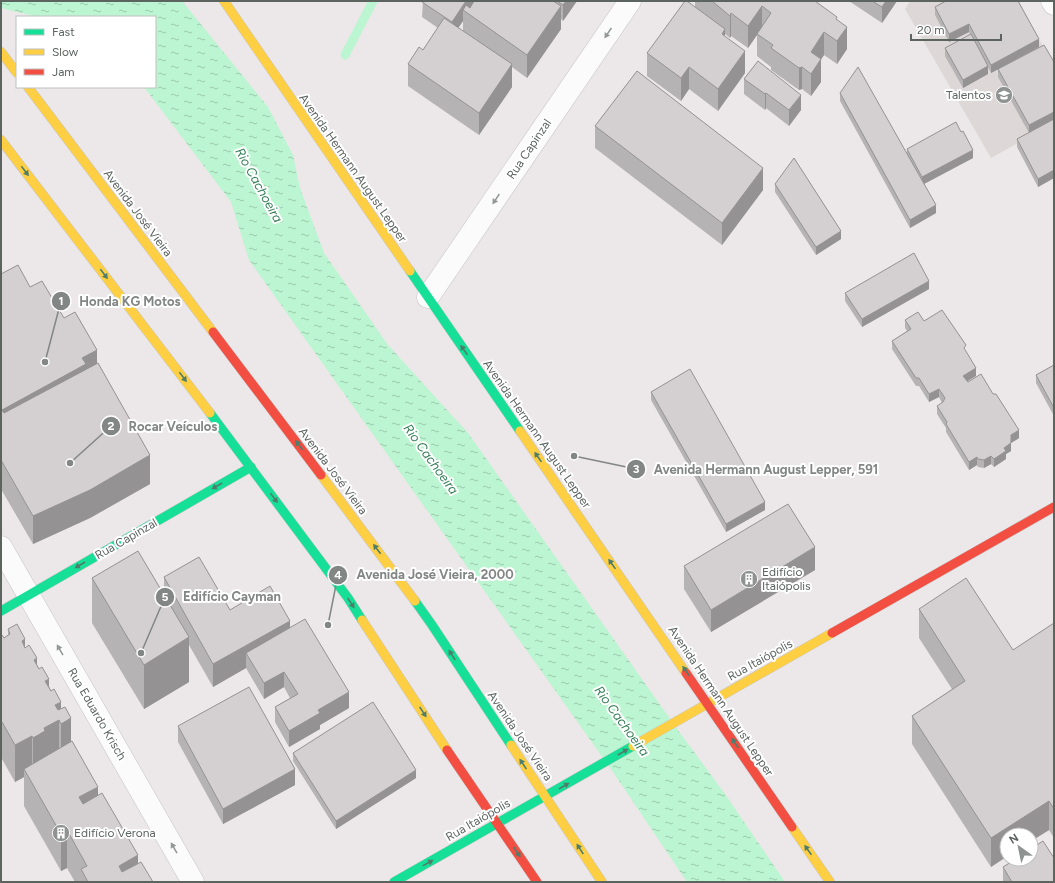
<svg xmlns="http://www.w3.org/2000/svg" width="1055" height="883" font-family="Figtree,sans-serif">
<defs>
<pattern id="water-ripples" width="26" height="14" patternUnits="userSpaceOnUse"><rect width="26" height="14" fill="#bcf5d1"/><path d="M2 4q2-2 4 0t4 0M15 11q2-2 4 0t4 0" fill="none" stroke="#9ccaad"/></pattern>
</defs>
<rect width="100%" height="100%" fill="#ece7e8"/>
<!-- education -->
<polygon fill="#ded7d8" points="910,1 1019,1 1054,67 1054,123 991,158 905,9"/>
<!-- water -->
<polygon fill="url(#water-ripples)" points="1,1 182,1 268,107 293,155 300,188 324,253 388,345 468,433 680,733 725,794 785,882 687,882 613,772 249,260 231,202 144,87 155,87 155,17 38,17 1,8"/>
<g fill="none" stroke-linecap="round" stroke-linejoin="round">
<!-- stream -->
<polyline stroke="#bcf5d1" stroke-width="9" points="345,55 373,1"/>
<defs>
<g id="street">
<polyline points="1052,1 1054,4"/>
<polyline points="428,297 630,1"/>
<polyline points="1,547 193,882"/>
</g>
<g id="fast">
<polyline points="410,271 520,431"/>
<polyline points="210,413 348,598 362,620"/>
<polyline points="415,601 432,625 511,745"/>
<polyline points="1,611 251,467"/>
<polyline points="394,882 633,746"/>
</g>
<g id="slow">
<polyline points="224,1 410,271"/>
<polyline points="1,52 17,73"/>
<polyline points="28,87 213,332"/>
<polyline points="1,140 210,413"/>
<polyline points="520,431 686,673"/>
<polyline points="321,475 415,601"/>
<polyline points="362,620 447,750"/>
<polyline points="511,745 602,882"/>
<polyline points="633,746 832,633"/>
<polyline points="792,827 830,882"/>
</g>
<g id="jam">
<polyline points="213,332 321,475"/>
<polyline points="832,633 1054,507"/>
<polyline points="686,673 792,827"/>
<polyline points="447,750 537,882"/>
</g>
</defs>
<!-- street casing -->
<use href="#street" stroke="#c6c6c6" stroke-width="23"/>
<!-- fast casing -->
<use href="#fast" stroke="#c5c5c5" stroke-width="10"/>
<!-- slow casing -->
<use href="#slow" stroke="#c5c5c5" stroke-width="10"/>
<!-- jam casing -->
<use href="#jam" stroke="#c5c5c5" stroke-width="10"/>
<!-- street -->
<use href="#street" stroke="#fcfbfc" stroke-width="22"/>
<!-- fast -->
<use href="#fast" stroke="#16e098" stroke-width="9"/>
<!-- slow -->
<use href="#slow" stroke="#ffcf43" stroke-width="9"/>
<!-- jam -->
<use href="#jam" stroke="#f24e42" stroke-width="9"/>
</g>
<!-- wall -->
<g fill="#b6b3b4" fill-rule="evenodd">
<path d="M423,1H577L563,21L561,19V29L527,78L512,67V87L479,135L408,86V64L423,50L438,28L422,17ZM463,21V31L458,28Z"/>
<polygon points="695,1 815,1 837,20 847,49 837,64 824,55 821,59 821,82 811,96 802,89 799,90 771,70 771,67 757,56 757,35 748,48 731,36 730,38 725,34 725,37 745,73 718,111 689,89 681,101 647,76 647,53 695,7"/>
<polygon points="849,1 897,1 882,23"/>
<polygon points="935,7 1039,47 991,73 988,67 988,74 963,88 945,56 945,48 970,35 969,32 949,42 935,15"/>
<polygon points="1054,62 1054,178 1038,187 1017,147 1017,139 1029,133 998,77 998,69"/>
<polygon points="744,79 801,110 789,126 766,108 765,110 744,94"/>
<polygon points="840,93 907,154 907,149 973,158 924,184 936,213 910,228 840,101"/>
<polygon points="595,126 763,190 722,245 595,148"/>
<polygon points="775,184 841,239 816,255 775,192"/>
<polygon points="1,274 30,287 64,318 97,363 150,484 90,518 33,544 1,489"/>
<polygon points="929,289 862,327 845,301 845,293"/>
<polygon points="905,320 924,321 966,351 976,376 967,381 1019,438 1011,443 1011,451 1006,454 1006,459 994,467 991,464 984,468 978,467 977,465 969,470 946,432 946,428 937,414 937,406 942,403 939,397 929,402 919,386 916,386 892,349 892,341 907,331 905,328"/>
<polygon points="1054,365 1054,416 1036,383 1036,375"/>
<polygon points="651,392 765,510 726,532 651,400"/>
<polygon points="684,566 815,570 711,632 684,589"/>
<polygon points="164,577 230,610 290,628 349,708 320,725 320,729 289,747 275,722 275,707 290,698 284,687 264,699 246,668 213,687 189,645 189,682 144,709 92,623 92,578 164,595"/>
<polygon points="919,609 1013,650 1054,623 1054,838 1049,830 991,867 912,744 912,716 952,689 919,638"/>
<polygon points="8,629 25,647 37,665 61,708 71,742 98,795 138,863 153,882 75,882 67,868 61,871 24,806 24,777 15,782 2,759 1,760 2,635 4,638 8,635"/>
<polygon points="178,726 295,785 223,824 178,742"/>
<polygon points="293,753 416,778 336,829 293,761"/>
<polygon points="1003,867 1054,882 1003,882"/>
</g>
<!-- shaded-wall -->
<g fill="#949292">
<polygon points="466,1 476,1 468,13 463,10 463,21 452,37 452,22"/>
<polygon points="566,1 577,1 563,21 563,5"/>
<polygon points="886,1 897,1 882,23 882,7"/>
<polygon points="561,6 561,29 527,78 527,55"/>
<polygon points="762,6 762,29 757,34 757,35 748,48 748,26"/>
<polygon points="731,13 731,36 730,38 730,16"/>
<polygon points="969,24 969,32 949,42 949,34"/>
<polygon points="847,27 847,49 837,64 837,41"/>
<polygon points="725,29 725,52 722,34"/>
<polygon points="824,32 824,55 813,72 821,59 821,82 811,96 811,52"/>
<polygon points="1039,39 1039,47 991,73 991,65"/>
<polygon points="745,51 745,73 718,111 718,89"/>
<polygon points="512,64 512,87 479,135 479,113"/>
<polygon points="988,66 988,74 963,88 963,80"/>
<polygon points="689,67 689,89 681,101 681,78"/>
<polygon points="802,67 802,89 799,90 799,68"/>
<polygon points="766,93 766,108 765,110 765,94"/>
<polygon points="801,95 801,110 789,126 789,110"/>
<polygon points="1054,112 1054,120 1029,133 1029,125"/>
<polygon points="973,150 973,158 922,185 922,177"/>
<polygon points="763,168 763,190 722,245 722,223"/>
<polygon points="1054,170 1054,178 1038,187 1038,179"/>
<polygon points="936,205 936,213 910,228 910,220"/>
<polygon points="841,231 841,239 816,255 816,247"/>
<polygon points="929,281 929,289 862,327 862,319"/>
<polygon points="97,350 97,378 2,438 2,410 82,358"/>
<polygon points="976,368 976,376 963,384 963,376"/>
<polygon points="939,389 939,397 929,402 929,394"/>
<polygon points="1019,430 1019,438 1011,443 1011,451 1006,454 1006,459 994,467 994,459 1011,435"/>
<polygon points="150,455 150,484 90,518 33,544 33,516"/>
<polygon points="991,456 991,464 984,468 984,460"/>
<polygon points="977,457 977,465 969,470 969,462"/>
<polygon points="765,502 765,510 726,532 726,524"/>
<polygon points="815,547 815,570 711,632 711,610"/>
<polygon points="290,621 290,643 246,653 246,668 213,687 213,664"/>
<polygon points="189,637 189,682 144,709 144,665"/>
<polygon points="25,639 25,676 22,641"/>
<polygon points="37,658 37,696 34,660"/>
<polygon points="284,672 284,687 264,699 264,683"/>
<polygon points="49,679 49,716 45,681"/>
<polygon points="349,692 349,708 320,725 320,729 289,747 289,731 318,710"/>
<polygon points="61,702 61,724 71,718 71,755 61,761 61,724 59,720 59,757 33,775 33,738 44,728 55,705"/>
<polygon points="1,722 2,722 2,759 1,760"/>
<polygon points="32,736 32,773 24,769 24,777 15,782 15,745"/>
<polygon points="295,769 295,785 223,824 223,809"/>
<polygon points="416,770 416,778 336,829 336,821"/>
<polygon points="98,787 98,824 79,835 79,797"/>
<polygon points="1049,801 1049,830 1031,841 1031,835 1007,835 1007,856 991,867 991,838"/>
<polygon points="67,830 67,868 61,871 61,834"/>
<polygon points="138,855 138,882 119,882 119,866"/>
</g>
<!-- building -->
<g fill="#d4d0d1" stroke="#949292">
<polygon points="423,1 466,1 452,22 422,2"/>
<polygon points="474,1 553,1 561,6 527,55 463,10 466,5 470,8"/>
<polygon points="557,1 566,1 563,5"/>
<polygon points="685,1 687,1 725,29 722,34 745,51 718,89 689,67 681,78 647,53"/>
<polygon points="712,1 815,1 837,17 836,19 847,27 837,41 824,32 811,52 821,59 811,74 802,67 799,68 771,48 773,45 757,34 771,13 762,6 748,26 731,13 730,16"/>
<polygon points="872,1 886,1 882,7"/>
<polygon points="946,1 1018,1 1039,39 991,65 969,24 949,34 935,7"/>
<polygon points="444,18 512,64 479,113 408,64 419,47 423,50"/>
<polygon points="971,34 988,66 963,80 945,48"/>
<polygon points="1044,45 1054,62 1054,112 1029,125 998,69"/>
<polygon points="758,61 801,95 789,110 766,93 765,94 744,79"/>
<polygon points="858,67 936,205 910,220 840,93"/>
<polygon points="637,71 763,168 722,223 595,126"/>
<polygon points="1054,119 1054,170 1038,179 1017,139"/>
<polygon points="956,122 961,132 963,131 973,150 922,177 907,149"/>
<polygon points="794,158 841,231 816,247 775,184"/>
<polygon points="914,253 929,281 862,319 845,293"/>
<polygon points="18,265 30,287 42,281 64,318 75,312 97,350 82,358 86,364 2,410 4,413 98,363 150,455 90,490 33,516 1,460 1,274"/>
<polygon points="942,310 966,345 964,348 976,368 963,376 968,382 981,374 993,394 996,394 1019,430 1011,435 1011,443 1004,448 1006,451 994,459 991,456 984,460 978,459 977,457 969,462 946,424 947,422 937,406 943,402 945,398 939,389 929,394 919,378 916,378 892,341 911,329 905,320 918,312 924,321"/>
<polygon points="1054,365 1054,408 1036,375"/>
<polygon points="690,369 765,502 726,524 651,392"/>
<polygon points="788,504 815,547 711,610 684,566"/>
<polygon points="138,551 189,637 144,665 92,578"/>
<polygon points="199,557 230,610 270,586 290,621 213,664 164,577"/>
<polygon points="966,578 1013,650 1054,623 1054,809 1049,801 991,838 912,716 965,681 919,609"/>
<polygon points="305,619 349,692 318,710 320,713 289,731 275,707 298,694 284,672 264,683 246,653"/>
<polygon points="17,624 25,639 22,641 25,648 29,645 37,658 34,660 39,669 42,667 49,679 45,681 51,691 54,689 61,702 55,705 58,710 65,707 71,718 61,724 59,720 44,728 45,731 33,738 32,736 15,745 2,722 1,722 1,635 2,635 4,638 10,634 8,629"/>
<polygon points="249,687 295,769 223,809 178,726"/>
<polygon points="373,702 416,770 336,821 293,753"/>
<polygon points="72,741 98,787 79,797 83,804 102,793 138,855 119,866 122,872 141,862 153,882 88,882 81,869 87,866 67,830 61,834 24,769"/>
<polygon points="1043,841 1054,858 1054,882 1012,882 1003,867 1016,859 1031,859 1031,849"/>
</g>
<!-- one-way arrows -->
<defs><path id="oneway-solid" d="M-6-.8H1V-3.2L6.5 0L1 3.2V.8H-6Z"/></defs>
<g fill="#949997">
<use href="#oneway-solid" transform="translate(608 33) rotate(124)"/>
<use href="#oneway-solid" transform="translate(496 199) rotate(124)"/>
<use href="#oneway-solid" transform="translate(60 650) rotate(-120)"/>
<use href="#oneway-solid" transform="translate(174 848) rotate(-120)"/>
</g>
<g fill="#4e7d6b">
<use href="#oneway-solid" transform="translate(25 171) rotate(53)"/>
<use href="#oneway-solid" transform="translate(104 274) rotate(53)"/>
<use href="#oneway-solid" transform="translate(464 350) rotate(-125)"/>
<use href="#oneway-solid" transform="translate(183 377) rotate(53)"/>
<use href="#oneway-solid" transform="translate(299 445) rotate(-127)"/>
<use href="#oneway-solid" transform="translate(538 457) rotate(-125)"/>
<use href="#oneway-solid" transform="translate(217 486) rotate(150)"/>
<use href="#oneway-solid" transform="translate(274 498) rotate(54)"/>
<use href="#oneway-solid" transform="translate(377 549) rotate(-127)"/>
<use href="#oneway-solid" transform="translate(612 564) rotate(-125)"/>
<use href="#oneway-solid" transform="translate(80 565) rotate(150)"/>
<use href="#oneway-solid" transform="translate(351 603) rotate(56)"/>
<use href="#oneway-solid" transform="translate(452 655) rotate(-123)"/>
<use href="#oneway-solid" transform="translate(686 671) rotate(-125)"/>
<use href="#oneway-solid" transform="translate(423 712) rotate(57)"/>
<use href="#oneway-solid" transform="translate(735 743) rotate(-124)"/>
<use href="#oneway-solid" transform="translate(623 752) rotate(-30)"/>
<use href="#oneway-solid" transform="translate(523 764) rotate(-124)"/>
<use href="#oneway-solid" transform="translate(564 786) rotate(-30)"/>
<use href="#oneway-solid" transform="translate(580 849) rotate(-123)"/>
<use href="#oneway-solid" transform="translate(808 850) rotate(-125)"/>
<use href="#oneway-solid" transform="translate(517 852) rotate(56)"/>
<use href="#oneway-solid" transform="translate(428 863) rotate(-29)"/>
</g>
<!-- icons -->
<defs>
<symbol id="school-disc" viewBox="-11 -11 22 22"><circle r="9.5" fill="#8e9290" stroke="#fff"/><path d="M0-5L7-2L0 1L-7-2ZM-4 1L0 2.5L4 1V4Q0 6-4 4Z" fill="#fff"/></symbol>
<symbol id="building-disc" viewBox="-11 -11 22 22"><circle r="9.5" fill="#8e9290" stroke="#fff"/><path d="M-4-6H4V6H1V3H-1V6H-4ZM-2.5-4.3h1.7v1.8h-1.7ZM.8-4.3h1.7v1.8H.8ZM-2.5-1h1.7V.8h-1.7ZM.8-1h1.7V.8H.8Z" fill="#fff"/></symbol>
</defs>
<g fill-rule="evenodd">
<use href="#school-disc" x="994" y="85" width="20" height="20"/>
<use href="#building-disc" x="739" y="569" width="20" height="20"/>
<use href="#building-disc" x="51" y="823" width="20" height="20"/>
</g>
<g text-anchor="middle" dominant-baseline="central" stroke-width="4" stroke-linejoin="round" paint-order="stroke">
<!-- poi labels -->
<g font-size="12" fill="#5c6460" stroke="#fff" text-anchor="start">
<text x="991" y="95" text-anchor="end">Talentos</text>
<text x="762" y="572">Edifício<tspan x="762" dy="14">Itaiópolis</tspan></text>
<text x="74" y="833">Edifício Verona</text>
</g>
<!-- street labels -->
<g font-size="12" fill="#5c6460" stroke="#fff">
<text transform="translate(529 149) rotate(-56)">Rua Capinzal</text>
<text transform="translate(353 168) rotate(55)">Avenida Hermann August Lepper</text>
<text transform="translate(138 213) rotate(53)">Avenida José Vieira</text>
<text transform="translate(537 434) rotate(55)">Avenida Hermann August Lepper</text>
<text transform="translate(333 471) rotate(53)">Avenida José Vieira</text>
<text transform="translate(126 539) rotate(-30)">Rua Capinzal</text>
<text transform="translate(760 660) rotate(-29)">Rua Itaiópolis</text>
<text transform="translate(721 701) rotate(56)">Avenida Hermann August Lepper</text>
<text transform="translate(97 714) rotate(60)">Rua Eduardo Krisch</text>
<text transform="translate(520 736) rotate(56)">Avenida José Vieira</text>
<text transform="translate(478 820) rotate(-30)">Rua Itaiópolis</text>
</g>
<!-- water labels -->
<g font-size="13" font-style="italic" fill="#378158" stroke="#fff">
<text transform="translate(259 185) rotate(61)">Rio Cachoeira</text>
<text transform="translate(431 459) rotate(54)">Rio Cachoeira</text>
<text transform="translate(622 721) rotate(54)">Rio Cachoeira</text>
</g>
</g>
<!-- callouts -->
<path fill="none" stroke="#828684" stroke-width="1.5" d="M45 362L61 301M70 463L111 426M574 456L636 469M328 625L338 575M141 653L165 597"/>
<g fill="#828684" stroke="#fff" stroke-width="1.5">
<circle cx="45" cy="362" r="4"/>
<circle cx="70" cy="463" r="4"/>
<circle cx="574" cy="456" r="4"/>
<circle cx="328" cy="625" r="4"/>
<circle cx="141" cy="653" r="4"/>
<circle cx="61" cy="301" r="10"/>
<circle cx="111" cy="426" r="10"/>
<circle cx="636" cy="469" r="10"/>
<circle cx="338" cy="575" r="10"/>
<circle cx="165" cy="597" r="10"/>
</g>
<g font-size="12" text-anchor="middle" font-weight="bold" fill="#fff">
<text x="61" y="305">1</text>
<text x="111" y="430">2</text>
<text x="636" y="473">3</text>
<text x="338" y="579">4</text>
<text x="165" y="601">5</text>
</g>
<g font-size="13" text-anchor="middle" font-weight="bold" fill="#828684" stroke="#fff" stroke-width="4" stroke-linejoin="round" paint-order="stroke">
<text x="130" y="306">Honda KG Motos</text>
<text x="173" y="431">Rocar Veículos</text>
<text x="766" y="474">Avenida Hermann August Lepper, 591</text>
<text x="435" y="579">Avenida José Vieira, 2000</text>
<text x="232" y="601">Edifício Cayman</text>
</g>
<!-- border -->
<rect width="1055" height="883" fill="none" stroke="#5c6460" stroke-width="4"/>
<!-- legend -->
<rect x="16" y="16" width="140" height="72" fill="#ffffff" stroke="#bec1bf"/>
<rect x="24" y="29" width="20" height="6" fill="#16e098" stroke="#bec1bf"/>
<text x="52" y="36" font-size="12" fill="#5c6460">Fast</text>
<rect x="24" y="49" width="20" height="6" fill="#ffcf43" stroke="#bec1bf"/>
<text x="52" y="56" font-size="12" fill="#5c6460">Slow</text>
<rect x="24" y="69" width="20" height="6" fill="#f24e42" stroke="#bec1bf"/>
<text x="52" y="76" font-size="12" fill="#5c6460">Jam</text>
<!-- north arrow -->
<g transform="translate(1019 847) rotate(327)"><circle r="19" fill="#ffffff" stroke="#bec1bf"/>
<path d="M0-3L7 15L0 10L-7 15Z" fill="#8e9290"/>
<text y="-6" font-size="11" font-weight="bold" text-anchor="middle" fill="#5c6460">N</text>
</g>
<!-- scale -->
<path d="M911 34v6h90v-6" fill="none" stroke="#5c6460" stroke-width="2"/>
<text x="917" y="34" font-size="12" fill="#5c6460" stroke="#ffffff" stroke-width="3" paint-order="stroke">20 m</text>
</svg>
